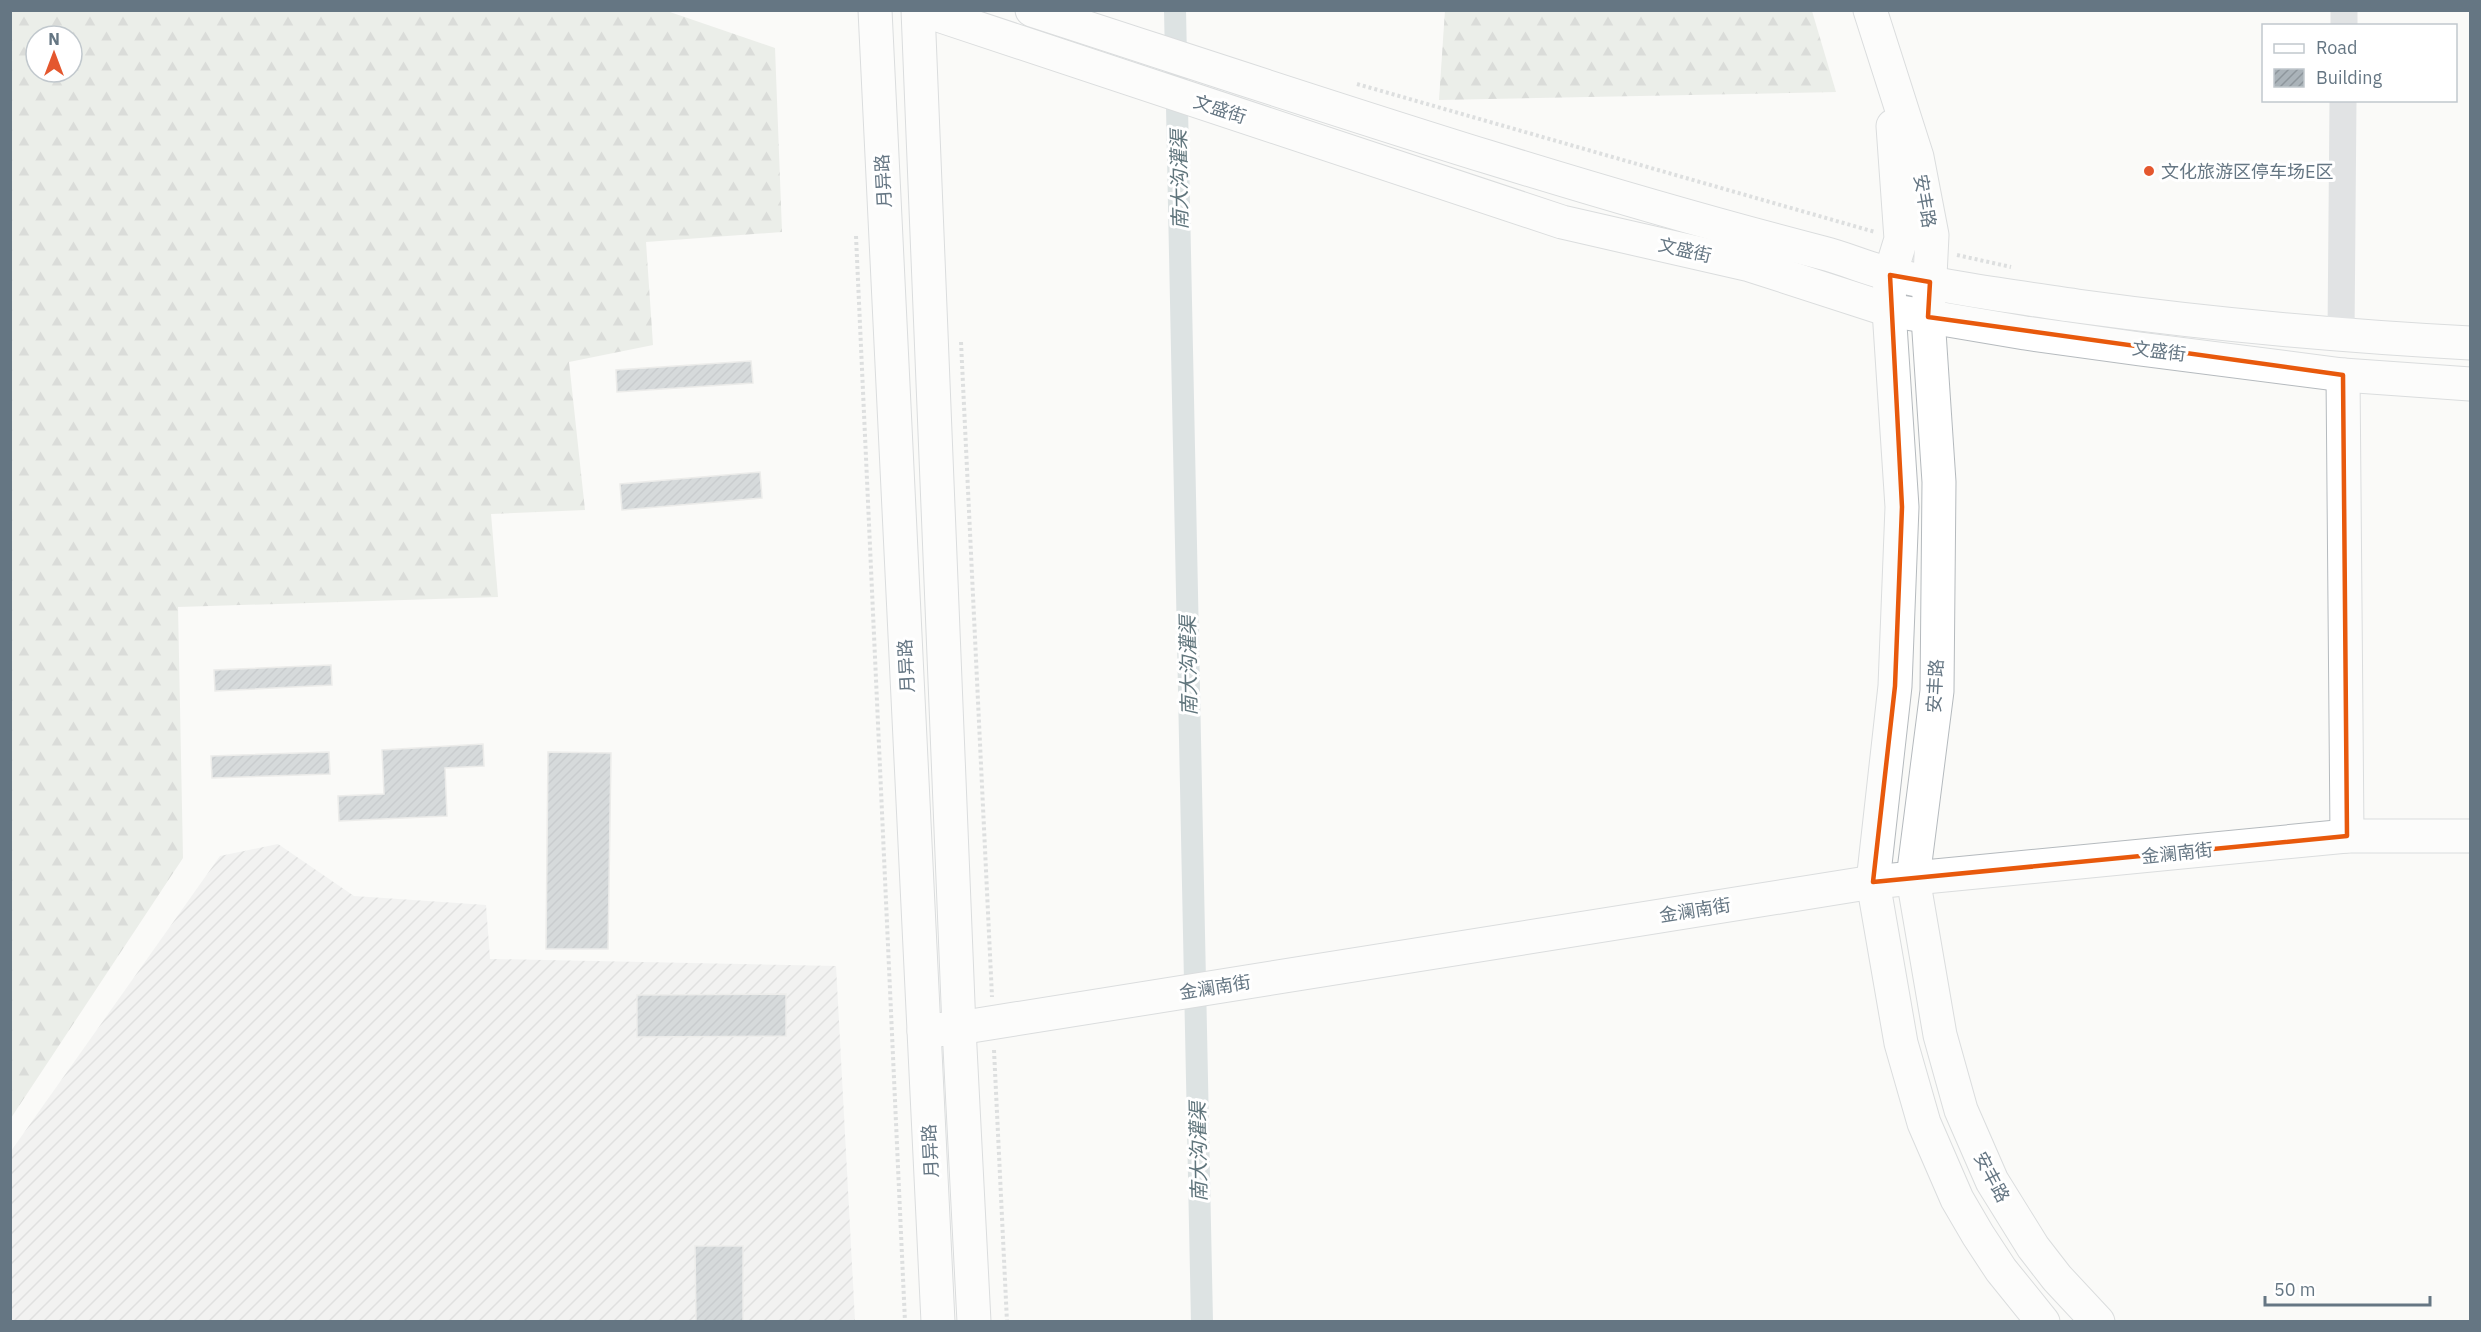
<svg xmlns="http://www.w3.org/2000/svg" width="2481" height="1332" font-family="'IBM Plex Sans','Noto Sans SC',sans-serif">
<defs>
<pattern id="industrial-furrows" width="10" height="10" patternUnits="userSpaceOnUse" patternTransform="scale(1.5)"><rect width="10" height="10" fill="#e8e9e9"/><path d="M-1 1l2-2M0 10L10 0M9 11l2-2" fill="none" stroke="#c0c1c2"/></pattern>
<pattern id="forest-firs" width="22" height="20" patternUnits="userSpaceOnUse" patternTransform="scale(1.5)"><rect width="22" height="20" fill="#dadfd7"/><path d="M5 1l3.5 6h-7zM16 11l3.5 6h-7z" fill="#b4b9b4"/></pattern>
<pattern id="building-hatch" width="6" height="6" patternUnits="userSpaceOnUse" patternTransform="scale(1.5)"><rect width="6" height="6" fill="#aab3b9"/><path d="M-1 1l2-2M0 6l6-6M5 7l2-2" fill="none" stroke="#8e969c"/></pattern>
</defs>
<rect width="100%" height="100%" fill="#fafaf8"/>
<!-- industrial -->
<polygon fill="url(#industrial-furrows)" points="278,844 354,896 486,905 490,959 836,966 855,1321 11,1322 11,1151 220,856"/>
<!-- forest -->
<g fill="url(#forest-firs)" fill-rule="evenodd">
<polygon points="1445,10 1812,11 1836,92 1439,100"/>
<path d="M667,11L775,48L782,232L646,242L653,345L569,362L585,510L491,514L498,597L178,607L183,858L11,1118V11ZM36,36H72V72H36Z"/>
</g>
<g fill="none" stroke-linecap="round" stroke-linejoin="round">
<!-- canal -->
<polyline stroke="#bbc7cb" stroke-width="22" points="1175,10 1202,1322"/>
</g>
<!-- building -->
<g fill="url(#building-hatch)" stroke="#dcdcda" stroke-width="1.5">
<polygon points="751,361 753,383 617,392 616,370"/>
<polygon points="760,472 762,498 622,510 620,484"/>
<polygon points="331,665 332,685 215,691 214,670"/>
<polygon points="483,744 484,766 445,768 447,816 339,821 338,796 384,794 382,750"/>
<polygon points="329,752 330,774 212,778 211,756"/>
<polygon points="548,752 611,753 608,949 546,949"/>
<polygon points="786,994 786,1036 637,1037 637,995"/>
<polygon points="695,1246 743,1246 743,1322 696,1322"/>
</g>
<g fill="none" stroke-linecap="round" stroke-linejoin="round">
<defs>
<g id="major">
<polyline points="875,10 938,1322"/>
<polyline points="918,10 959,1028 974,1322"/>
<polyline points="923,10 1562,222 1750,265 1889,310 2025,333 2140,349 2343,375 2470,384"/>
<path d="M1032,10C1294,95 1556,184 1823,253C1847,259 1870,270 1894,275C1954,289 2016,297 2077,306C2208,324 2339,336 2470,343"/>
<polyline points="1870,10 1917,157 1932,235 1928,317 1939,482 1937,691 1913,878 1940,1035 1961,1110 1992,1181 2033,1247 2057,1278 2098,1322"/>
<polyline points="1893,126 1901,239 1890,275 1889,310 1902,507 1895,686 1873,882 1901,1043 1924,1123 1957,1199 1978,1235 2001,1270 2043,1322"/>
<polyline points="2343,375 2347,836"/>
<polyline points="924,1031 959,1028 1873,882 2347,836 2470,836"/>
</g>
</defs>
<!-- major casing -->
<use href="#major" stroke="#b5babe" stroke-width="35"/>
<!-- path -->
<g stroke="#bbbfc2" stroke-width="4" stroke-dasharray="3 3" stroke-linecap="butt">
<polyline points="1357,84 1875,232"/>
<polyline points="856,236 905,1322"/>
<polyline points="1957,255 2011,267"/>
<polyline points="961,342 992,997"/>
<polyline points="994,1050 1007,1322"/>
</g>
<!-- minor -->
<g stroke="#c3c8cc" stroke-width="27">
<polyline points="2344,26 2344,10"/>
<polyline points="2341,336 2343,100"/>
</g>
<!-- major -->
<use href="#major" stroke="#fff" stroke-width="33"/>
</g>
<!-- marked area -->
<path d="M0 0H2481V1332H0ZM1890,275L1930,282L1928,317L2343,375L2347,836L1873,882L1895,686L1902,507Z" fill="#fafaf8" fill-opacity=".55" fill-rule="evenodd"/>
<path fill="none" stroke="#e8590c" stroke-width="4.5" stroke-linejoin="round" d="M1890,275L1930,282L1928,317L2343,375L2347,836L1873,882L1895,686L1902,507Z"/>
<!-- markers -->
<circle fill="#e4572e" stroke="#fff" stroke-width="2" cx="2149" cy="171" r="6"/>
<g text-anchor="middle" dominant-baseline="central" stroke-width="6" stroke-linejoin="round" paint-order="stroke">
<!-- street labels -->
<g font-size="18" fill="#657683" stroke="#fff">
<text transform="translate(1220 109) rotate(18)">文盛街</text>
<text transform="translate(883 181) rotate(-93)">月异路</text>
<text transform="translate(1925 201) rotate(80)">安丰路</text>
<text transform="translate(1685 250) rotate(13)">文盛街</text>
<text transform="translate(2159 351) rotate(7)">文盛街</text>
<text transform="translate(906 666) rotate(-93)">月异路</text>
<text transform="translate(1935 686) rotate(-87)">安丰路</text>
<text transform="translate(2177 853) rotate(-6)">金澜南街</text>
<text transform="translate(1695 910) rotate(-9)">金澜南街</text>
<text transform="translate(1215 987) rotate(-9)">金澜南街</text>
<text transform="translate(930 1151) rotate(-93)">月异路</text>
<text transform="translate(1992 1177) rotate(62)">安丰路</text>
</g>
<!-- poi labels -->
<g font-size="18" fill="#657683" stroke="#fff" text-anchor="start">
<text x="2161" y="171">文化旅游区停车场E区</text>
</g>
<!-- water labels -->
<g font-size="20" font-style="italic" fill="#60757c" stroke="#fff">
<text transform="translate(1179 180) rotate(-91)">南大沟灌渠</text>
<text transform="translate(1188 666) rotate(-91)">南大沟灌渠</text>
<text transform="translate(1198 1152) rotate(-91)">南大沟灌渠</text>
</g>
</g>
<!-- border -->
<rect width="2481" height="1332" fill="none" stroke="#657683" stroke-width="24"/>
<!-- legend -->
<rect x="2262" y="24" width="195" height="78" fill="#ffffff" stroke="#c1c8cd" stroke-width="1.5"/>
<rect x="2274" y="44" width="30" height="9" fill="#ffffff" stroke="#c1c8cd" stroke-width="1.5"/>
<text x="2316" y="54" font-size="18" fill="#657683">Road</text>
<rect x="2274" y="69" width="30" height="18" fill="url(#building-hatch)" stroke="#c1c8cd" stroke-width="1.5"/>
<text x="2316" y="84" font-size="18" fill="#657683">Building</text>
<!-- north arrow -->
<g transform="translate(54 54)"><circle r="28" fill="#ffffff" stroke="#c1c8cd" stroke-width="1.5"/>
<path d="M0-4.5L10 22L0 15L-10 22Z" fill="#e4572e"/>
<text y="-9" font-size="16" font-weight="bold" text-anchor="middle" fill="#657683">N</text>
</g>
<!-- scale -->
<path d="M2265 1296v9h165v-9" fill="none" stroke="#657683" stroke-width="3"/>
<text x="2274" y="1296" font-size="18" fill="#657683" stroke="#ffffff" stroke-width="4.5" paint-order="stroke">50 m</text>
</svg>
